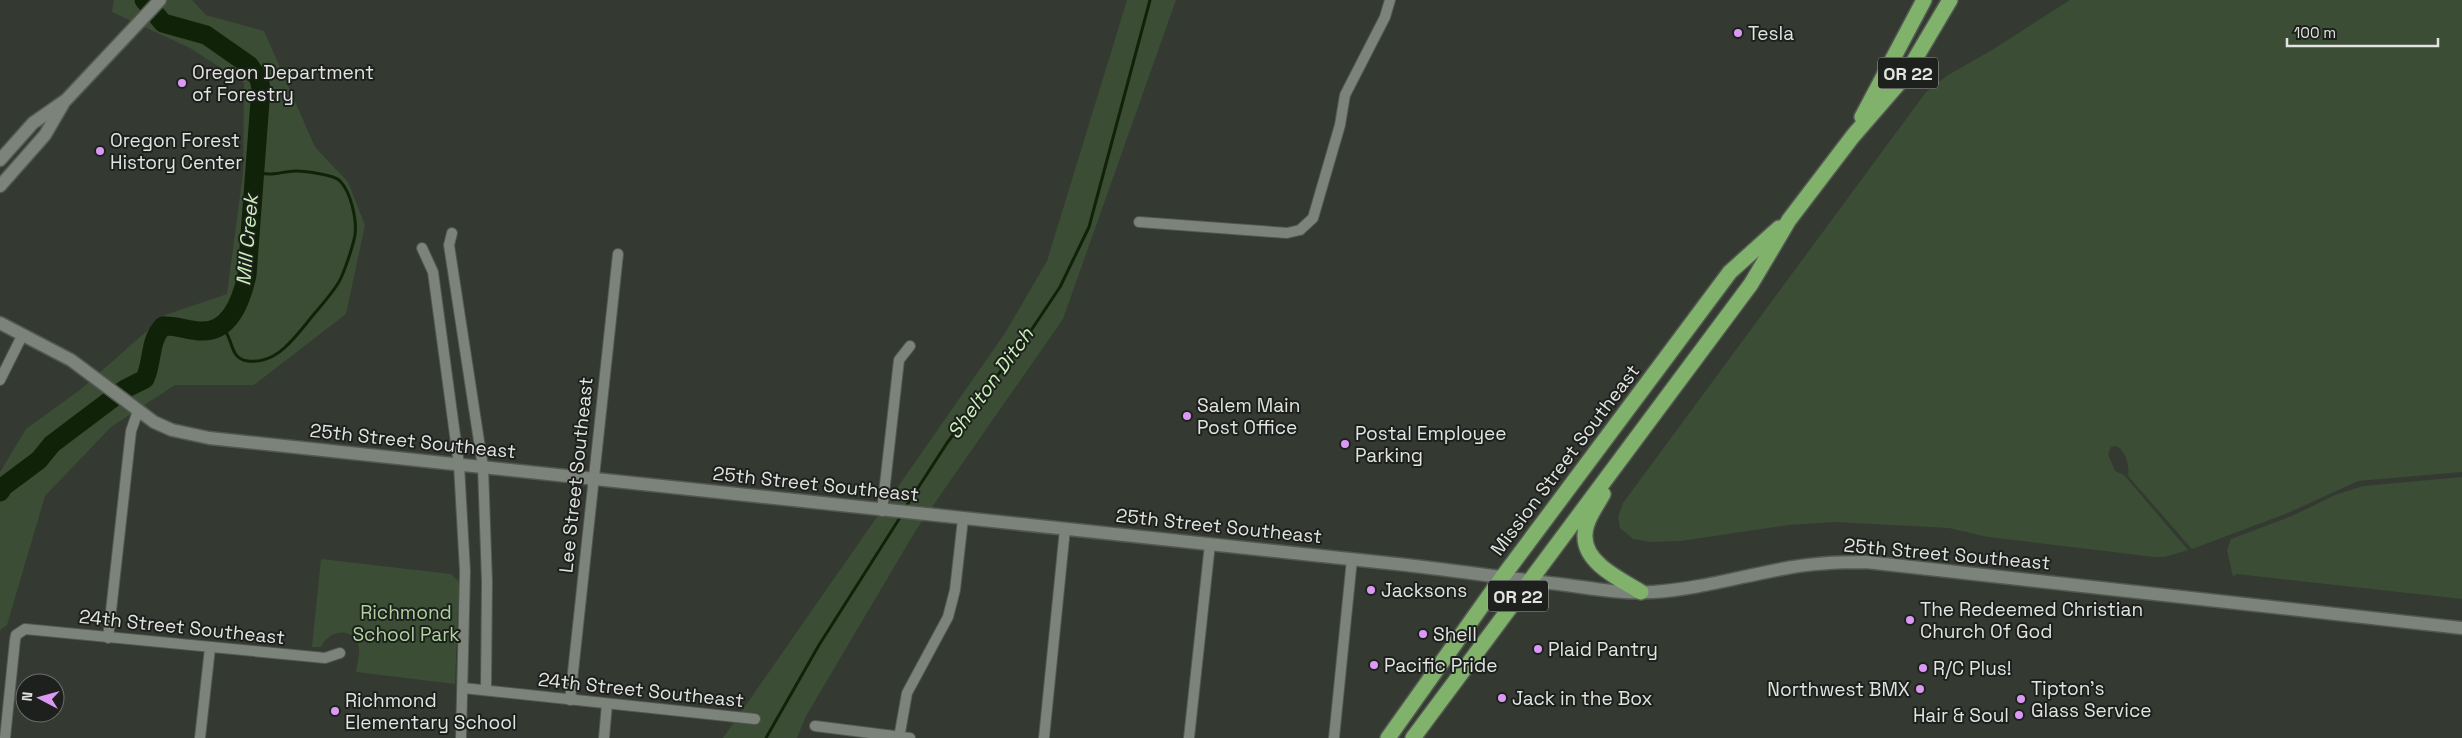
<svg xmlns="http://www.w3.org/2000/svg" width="2462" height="738" font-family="'Space Grotesk',sans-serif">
<rect width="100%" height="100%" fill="#343932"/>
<!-- green -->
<g fill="#3b4d34">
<polygon points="114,0 192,0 206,15 264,31 315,147 348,182 365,225 346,314 254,385 175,385 111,427 45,496 7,625 0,630 0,472 26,429 81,389 165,315 227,294 243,173 244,83 190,48 112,12"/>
<polygon points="1127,0 1176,0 1063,319 916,530 806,716 797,738 723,738 1005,333 1047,261"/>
<path d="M2070,0H2462V472L2358,481L2288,513L2192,549L2128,476C2130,468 2126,450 2116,446L2111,447L2108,454L2115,471L2124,475L2188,550L2165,557H2154L1988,537L1949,528L1834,522L1789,525L1681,541L1650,542L1633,539L1620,528L1618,517L1623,503L1926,92L1948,75L1992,50Z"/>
<polygon points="2462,477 2462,599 2237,574 2233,577 2227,550 2231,539 2292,516 2335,495 2363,486"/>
<path d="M321,559L451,574L458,581L459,586L455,684L356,672C357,664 361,652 358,644C351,625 327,632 321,647H312Z"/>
</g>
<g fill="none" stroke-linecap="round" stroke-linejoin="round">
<!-- stream -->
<g stroke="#102308" stroke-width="3">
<path d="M219,326C235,334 227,359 248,361C275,364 291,342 306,324C316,311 328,299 337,285C343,277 353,246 355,235C357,220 351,192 340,181C335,175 305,171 296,171C281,171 270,178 255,171"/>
<polyline points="905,508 947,443 1030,332 1060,287 1089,227 1150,0"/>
<polyline points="766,738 819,645 901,516"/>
</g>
<!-- river -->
<path stroke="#102308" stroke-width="19" d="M0,492L4,486L39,460L52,444L125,389L145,379C153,361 149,341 163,326C177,325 188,331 202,331C231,332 242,298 247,275L261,88L259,79L249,65L206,35L163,23L144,0"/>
<defs>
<g id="street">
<polyline points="1139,222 1287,233 1300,230 1313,218 1340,125 1345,95 1385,17 1390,0"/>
<polyline points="452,233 449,245 483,467 487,582 486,690"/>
<polyline points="422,248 433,272 459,465 465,571 461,738"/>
<polyline points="0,380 23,334"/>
<polyline points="882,511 899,360 910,346"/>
<polyline points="108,638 131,431 138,411"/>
<polyline points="463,688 755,719"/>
<polyline points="570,700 618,254"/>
<polyline points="815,726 910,738"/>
<polyline points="5,738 15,640 16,635 25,629 325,658 340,653"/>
<polyline points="200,738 210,648"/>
<polyline points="604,738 607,704"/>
<polyline points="899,738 907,693 948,617 955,590 963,519"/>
<polyline points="1044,738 1065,529"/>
<polyline points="1189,738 1210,544"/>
<polyline points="1334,738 1352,559"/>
</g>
<g id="secondary">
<polyline points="0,160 33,123 66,100 160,0"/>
<polyline points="0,186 45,135 63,104"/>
<path d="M0,323L71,360L154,422L172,430L209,438L1397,564C1451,570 1505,578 1559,584C1590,588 1621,594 1653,592C1699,589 1742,576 1787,568C1813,563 1839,562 1866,562L2462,628"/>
</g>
<g id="highway">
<polyline points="1862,117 1924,0"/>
<path d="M1603,494C1596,507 1584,522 1585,537C1585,564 1622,580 1641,592"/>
<polyline points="1388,738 1501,579 1730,272 1779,228"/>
<polyline points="1413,738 1751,284 1789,220 1853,136 1905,76 1950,0"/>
</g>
</defs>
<!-- street casing -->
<use href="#street" stroke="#525851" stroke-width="12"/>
<!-- secondary casing -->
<use href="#secondary" stroke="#525851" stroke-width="15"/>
<!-- highway casing -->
<use href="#highway" stroke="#525851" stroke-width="18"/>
<!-- street -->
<use href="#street" stroke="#7c837a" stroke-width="10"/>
<!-- secondary -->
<use href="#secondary" stroke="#7c837a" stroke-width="12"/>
<!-- highway -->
<use href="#highway" stroke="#80b26b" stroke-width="15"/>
</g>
<!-- markers -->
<g fill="#dc99f4" stroke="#1d201c" stroke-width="2">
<circle cx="1738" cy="33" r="5"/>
<circle cx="182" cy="83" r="5"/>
<circle cx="100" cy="151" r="5"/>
<circle cx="1187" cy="416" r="5"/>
<circle cx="1345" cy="444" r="5"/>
<circle cx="1371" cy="590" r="5"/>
<circle cx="1910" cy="620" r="5"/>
<circle cx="1423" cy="634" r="5"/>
<circle cx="1538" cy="649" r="5"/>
<circle cx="1374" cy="665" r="5"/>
<circle cx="1923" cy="668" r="5"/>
<circle cx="1920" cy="689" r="5"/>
<circle cx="1502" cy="698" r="5"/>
<circle cx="2021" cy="699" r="5"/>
<circle cx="335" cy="711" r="5"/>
<circle cx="2019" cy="715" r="5"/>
</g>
<g text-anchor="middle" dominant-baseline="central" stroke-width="4" stroke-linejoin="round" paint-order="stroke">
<!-- shield labels -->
<g fill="#1d201c" stroke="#a6a9a5" stroke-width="1">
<rect x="1878" y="57.5" width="60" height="31" rx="4"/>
<rect x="1488" y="580.5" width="60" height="31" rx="4"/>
</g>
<g font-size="18" font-weight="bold" fill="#e1e4e0">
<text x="1908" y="73">OR 22</text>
<text x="1518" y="596">OR 22</text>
</g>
<!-- poi labels -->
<g font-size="19" fill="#e1e4e0" stroke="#1d201c" text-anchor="start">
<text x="1748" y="33">Tesla</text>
<text x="192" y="72">Oregon Department<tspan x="192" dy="22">of Forestry</tspan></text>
<text x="110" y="140">Oregon Forest<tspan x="110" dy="22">History Center</tspan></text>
<text x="1197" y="405">Salem Main<tspan x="1197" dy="22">Post Office</tspan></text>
<text x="1355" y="433">Postal Employee<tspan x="1355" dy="22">Parking</tspan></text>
<text x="1381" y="590">Jacksons</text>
<text x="1920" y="609">The Redeemed Christian<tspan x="1920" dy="22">Church Of God</tspan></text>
<text x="1433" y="634">Shell</text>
<text x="1548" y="649">Plaid Pantry</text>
<text x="1384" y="665">Pacific Pride</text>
<text x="1933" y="668">R/C Plus!</text>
<text x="2031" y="688">Tipton's<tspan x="2031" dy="22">Glass Service</tspan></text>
<text x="1910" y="689" text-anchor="end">Northwest BMX</text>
<text x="1512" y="698">Jack in the Box</text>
<text x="345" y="700">Richmond<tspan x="345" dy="22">Elementary School</tspan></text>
<text x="2009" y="715" text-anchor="end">Hair &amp; Soul</text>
</g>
<!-- street labels -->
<g font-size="19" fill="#e1e4e0" stroke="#1d201c">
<text transform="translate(413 441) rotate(6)">25th Street Southeast</text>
<text transform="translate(1565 460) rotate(-53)">Mission Street Southeast</text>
<text transform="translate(576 475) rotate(-84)">Lee Street Southeast</text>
<text transform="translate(816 484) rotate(6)">25th Street Southeast</text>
<text transform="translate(1219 526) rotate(6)">25th Street Southeast</text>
<text transform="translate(1947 554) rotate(5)">25th Street Southeast</text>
<text transform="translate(182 627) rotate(6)">24th Street Southeast</text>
<text transform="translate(641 690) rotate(6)">24th Street Southeast</text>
</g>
<!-- park labels -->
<g font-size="19" fill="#add49e" stroke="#1d201c">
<text x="406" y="612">Richmond<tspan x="406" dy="22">School Park</tspan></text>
</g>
<!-- water labels -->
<g font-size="20" font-style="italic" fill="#c9f1ba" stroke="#1d201c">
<text transform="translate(247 240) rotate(-85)">Mill Creek</text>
<text transform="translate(990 383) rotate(-54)">Shelton Ditch</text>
</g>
</g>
<!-- north arrow -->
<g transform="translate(40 698) rotate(276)"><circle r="24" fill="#1d201c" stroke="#6b6e6a"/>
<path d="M0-4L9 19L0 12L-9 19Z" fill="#dc99f4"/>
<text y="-8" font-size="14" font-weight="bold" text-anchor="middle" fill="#e1e4e0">N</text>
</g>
<!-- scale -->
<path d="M2287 38v8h151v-8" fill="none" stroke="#e1e4e0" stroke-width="2.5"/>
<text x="2294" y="38" font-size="15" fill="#e1e4e0" stroke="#1d201c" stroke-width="4" paint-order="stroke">100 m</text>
</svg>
